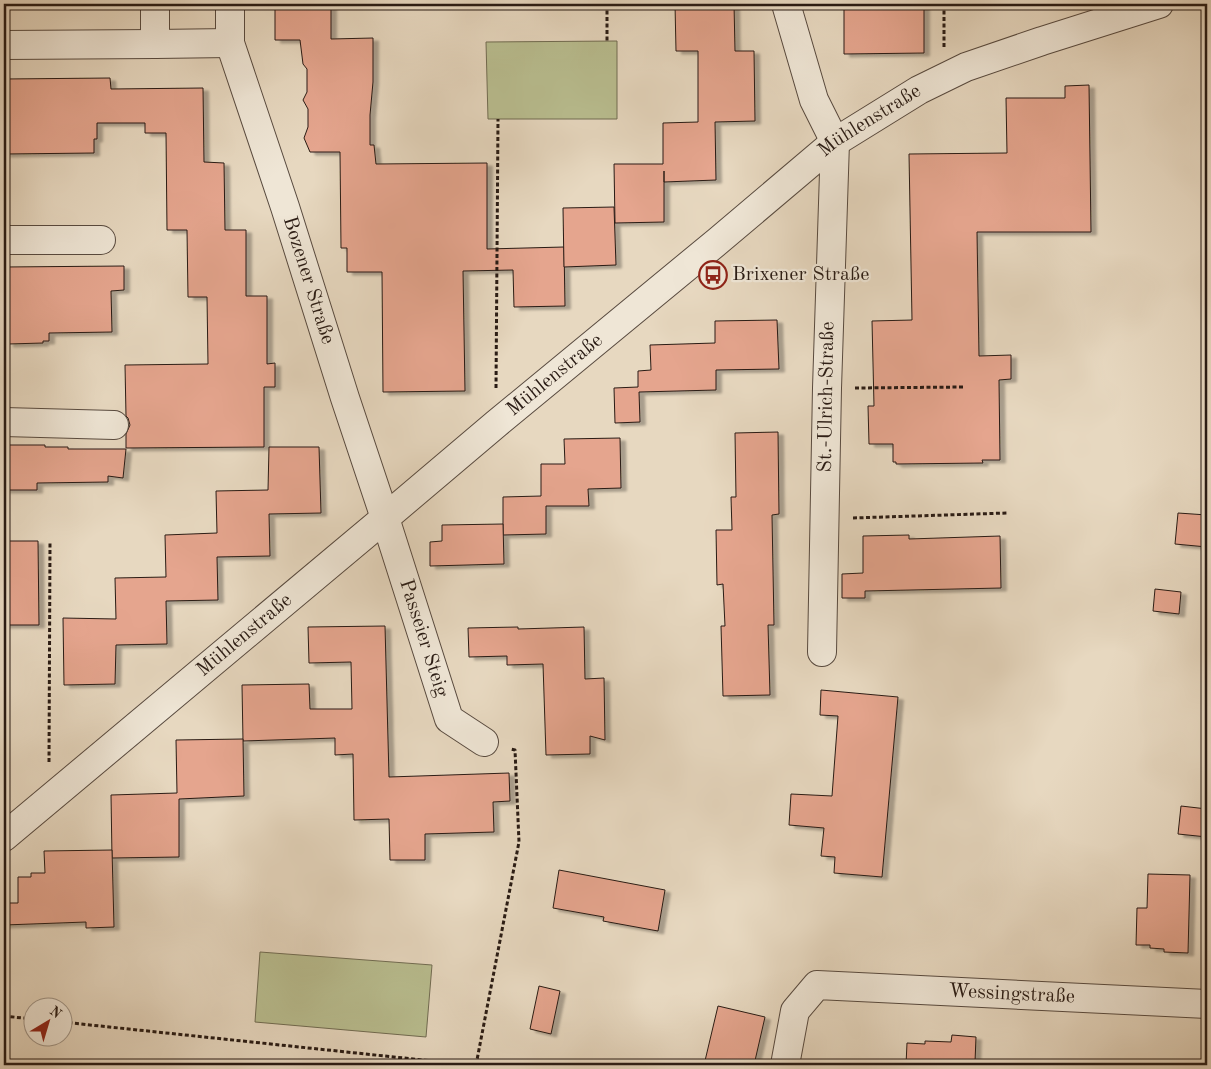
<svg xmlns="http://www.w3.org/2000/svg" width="1211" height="1069" font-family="'Old Standard TT',serif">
<defs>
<filter id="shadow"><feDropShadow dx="5.5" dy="3" stdDeviation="1" flood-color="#0004"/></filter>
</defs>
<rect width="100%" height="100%" fill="#e7d8c0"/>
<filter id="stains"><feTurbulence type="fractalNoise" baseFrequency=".004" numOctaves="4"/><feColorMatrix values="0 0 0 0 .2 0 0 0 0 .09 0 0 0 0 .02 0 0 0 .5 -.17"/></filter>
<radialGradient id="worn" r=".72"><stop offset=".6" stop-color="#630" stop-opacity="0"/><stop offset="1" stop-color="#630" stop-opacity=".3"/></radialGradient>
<!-- green -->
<g fill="#b9be90" stroke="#716c52">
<polygon points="617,41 617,119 488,119 486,42"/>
<polygon points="260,952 432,965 426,1037 255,1022"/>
</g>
<!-- building -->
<g fill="#e5a58e" stroke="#291b14" filter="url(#shadow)">
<polygon points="275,4 331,4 331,39 373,38 373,82 370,115 370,145 374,145 376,164 487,163 487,249 564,247 565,306 514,307 513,270 463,271 465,391 383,392 382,272 347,272 347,248 341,248 340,152 310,152 304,138 308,127 308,109 303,100 307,92 307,69 303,64 300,40 275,40"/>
<polygon points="675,4 734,4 735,51 754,51 755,121 715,122 716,180 664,182 664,171 664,222 615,223 614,164 663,164 663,123 698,122 698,51 676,51"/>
<polygon points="844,4 924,4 924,53 844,54"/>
<polygon points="110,78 111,89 203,88 204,162 224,163 225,230 246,230 246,296 267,296 267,364 275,363 275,387 264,387 264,447 126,448 126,434 130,425 128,418 126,416 125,365 208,364 207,297 188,297 187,230 167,230 166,133 145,133 145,123 97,123 97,139 94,139 94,153 5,154 4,79"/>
<polygon points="1089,85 1091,232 977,232 979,356 1011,355 1011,379 999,380 1000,460 982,460 983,463 896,464 896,462 893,462 893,444 869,444 868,406 874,406 872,321 912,320 909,154 1007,153 1006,98 1065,98 1065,86"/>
<polygon points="614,207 616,265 564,267 563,208"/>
<polygon points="124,266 124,290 111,291 112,332 49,333 49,341 43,341 43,343 8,344 7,309 4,309 4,267"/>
<polygon points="777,320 779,369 716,370 716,390 639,392 640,422 615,423 614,388 638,387 638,371 651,370 650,345 715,343 715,321"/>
<polygon points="778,432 779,514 772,515 774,625 768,625 770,695 723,696 721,626 725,626 723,584 717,585 716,530 732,530 731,497 736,497 735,433"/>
<polygon points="620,438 621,488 588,489 589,506 546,506 546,534 503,535 503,497 541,496 541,464 565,464 564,439"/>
<polygon points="4,445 45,445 45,447 68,447 68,449 126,449 123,478 108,476 108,482 37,483 37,490 4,490"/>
<polygon points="269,447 319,447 321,513 269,514 270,556 217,557 218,600 166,601 167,644 116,645 115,684 64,685 63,618 116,619 115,578 166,577 165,535 217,533 216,491 268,490"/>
<polygon points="1178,513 1207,515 1207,547 1175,544"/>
<polygon points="503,524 504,564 430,566 430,542 442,541 442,525"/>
<polygon points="909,535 909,539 1000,536 1001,588 865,591 865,598 842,598 842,574 863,573 863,536"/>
<polygon points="4,541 38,541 39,625 4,625"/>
<polygon points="1155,589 1181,592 1179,614 1153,611"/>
<polygon points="385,626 389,777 509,773 510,801 493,802 494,832 425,834 425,860 390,860 389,819 354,820 353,754 335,755 335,738 243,741 242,685 309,684 310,709 352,709 351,662 309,663 308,627"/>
<polygon points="518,627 518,629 584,627 585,679 604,678 605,740 590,736 590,754 546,755 543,664 507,665 507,656 469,657 468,628"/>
<polygon points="821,690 898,697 882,877 834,873 835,857 821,856 824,828 789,825 791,794 832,796 838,716 820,715"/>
<polygon points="243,739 244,796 179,799 179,857 112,858 111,795 177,793 176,740"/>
<polygon points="1181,806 1207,809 1207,837 1178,834"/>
<polygon points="112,850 114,927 86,928 86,922 4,925 4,903 18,903 18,877 31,877 31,873 45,873 44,851"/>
<polygon points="559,870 665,890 658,931 603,921 604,917 553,908"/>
<polygon points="1148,874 1190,875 1188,953 1164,952 1164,949 1150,948 1150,945 1136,945 1137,908 1147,908"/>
<polygon points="539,986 560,991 551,1034 530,1029"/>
<polygon points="718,1006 765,1017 754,1065 704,1065"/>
<polygon points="952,1035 976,1037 975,1062 950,1061 950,1065 906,1065 907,1043 925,1044 925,1041 951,1042"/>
</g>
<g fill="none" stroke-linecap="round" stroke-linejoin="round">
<defs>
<g id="minor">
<polyline points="155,4 155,44 230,43"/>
<path id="s1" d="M230,4V43L285,207L345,398L385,518L449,719L484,742"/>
<polyline points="786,4 814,100 835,142 827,388 822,652"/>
<polyline points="4,45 155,44"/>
<polyline points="4,240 101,240"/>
<polyline points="4,422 114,425"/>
<path id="s2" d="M4,837L385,518L496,424L718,241L835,142L919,90L966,67L1042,41L1159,4"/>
<path id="s3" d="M785,1065L795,1011L817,985L1207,1004"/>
</g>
</defs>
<!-- minor casing -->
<use href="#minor" stroke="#584a3f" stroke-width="30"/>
<!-- path -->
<g stroke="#291b14" stroke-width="3" stroke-dasharray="4 2.5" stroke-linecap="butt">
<polyline points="607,4 607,41"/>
<polyline points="944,4 944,47"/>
<polyline points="496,388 498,119"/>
<polyline points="855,388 965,387"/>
<polyline points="853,518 1007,513"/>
<polyline points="49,762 50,543"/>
<polyline points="4,1016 32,1019"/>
<polyline points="62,1022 470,1065"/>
<polyline points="476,1065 519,842 515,750 511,749"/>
</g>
<!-- minor -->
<use href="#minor" stroke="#efe6d6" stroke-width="28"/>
</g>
<!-- icons -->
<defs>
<symbol id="bus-ring" viewBox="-11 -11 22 22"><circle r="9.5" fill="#efe6d6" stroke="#8f2418" stroke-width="1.5"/><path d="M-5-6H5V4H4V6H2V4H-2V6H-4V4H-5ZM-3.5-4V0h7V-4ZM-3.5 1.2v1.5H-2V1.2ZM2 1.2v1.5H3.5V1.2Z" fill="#8f2418"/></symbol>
</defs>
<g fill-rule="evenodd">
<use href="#bus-ring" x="697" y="259" width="32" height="32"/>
</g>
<g text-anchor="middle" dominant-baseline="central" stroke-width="4.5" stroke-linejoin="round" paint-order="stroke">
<!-- street labels -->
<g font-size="20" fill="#291b14" stroke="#efe6d6">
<text stroke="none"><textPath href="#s2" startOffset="1124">Mühlenstraße</textPath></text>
<text stroke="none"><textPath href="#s1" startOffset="289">Bozener Straße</textPath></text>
<text stroke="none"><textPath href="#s2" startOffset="719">Mühlenstraße</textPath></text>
<text transform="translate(827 397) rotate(-89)">St.-Ulrich-Straße</text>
<text stroke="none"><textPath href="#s2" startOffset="314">Mühlenstraße</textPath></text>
<text stroke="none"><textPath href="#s1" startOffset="665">Passeier Steig</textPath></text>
<text stroke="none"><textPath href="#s3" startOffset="284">Wessingstraße</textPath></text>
</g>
<!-- poi labels -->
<g font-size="20" fill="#291b14" stroke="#efe6d6" text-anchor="start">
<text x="732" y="275">Brixener Straße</text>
</g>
</g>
<!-- margin -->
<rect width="1211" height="1069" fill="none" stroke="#e7d8c0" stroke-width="20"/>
<rect x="5" y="5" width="1201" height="1059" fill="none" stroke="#291b14" stroke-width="2.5"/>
<rect x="10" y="10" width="1191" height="1049" fill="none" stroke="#291b14"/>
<!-- north arrow -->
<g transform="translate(48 1022) rotate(38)"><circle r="24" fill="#efe6d6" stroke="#a09588"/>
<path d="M0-4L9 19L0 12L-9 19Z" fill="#8f2418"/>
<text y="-8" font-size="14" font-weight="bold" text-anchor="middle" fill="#291b14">N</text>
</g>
<rect width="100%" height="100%" filter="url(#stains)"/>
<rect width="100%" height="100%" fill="url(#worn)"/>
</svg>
